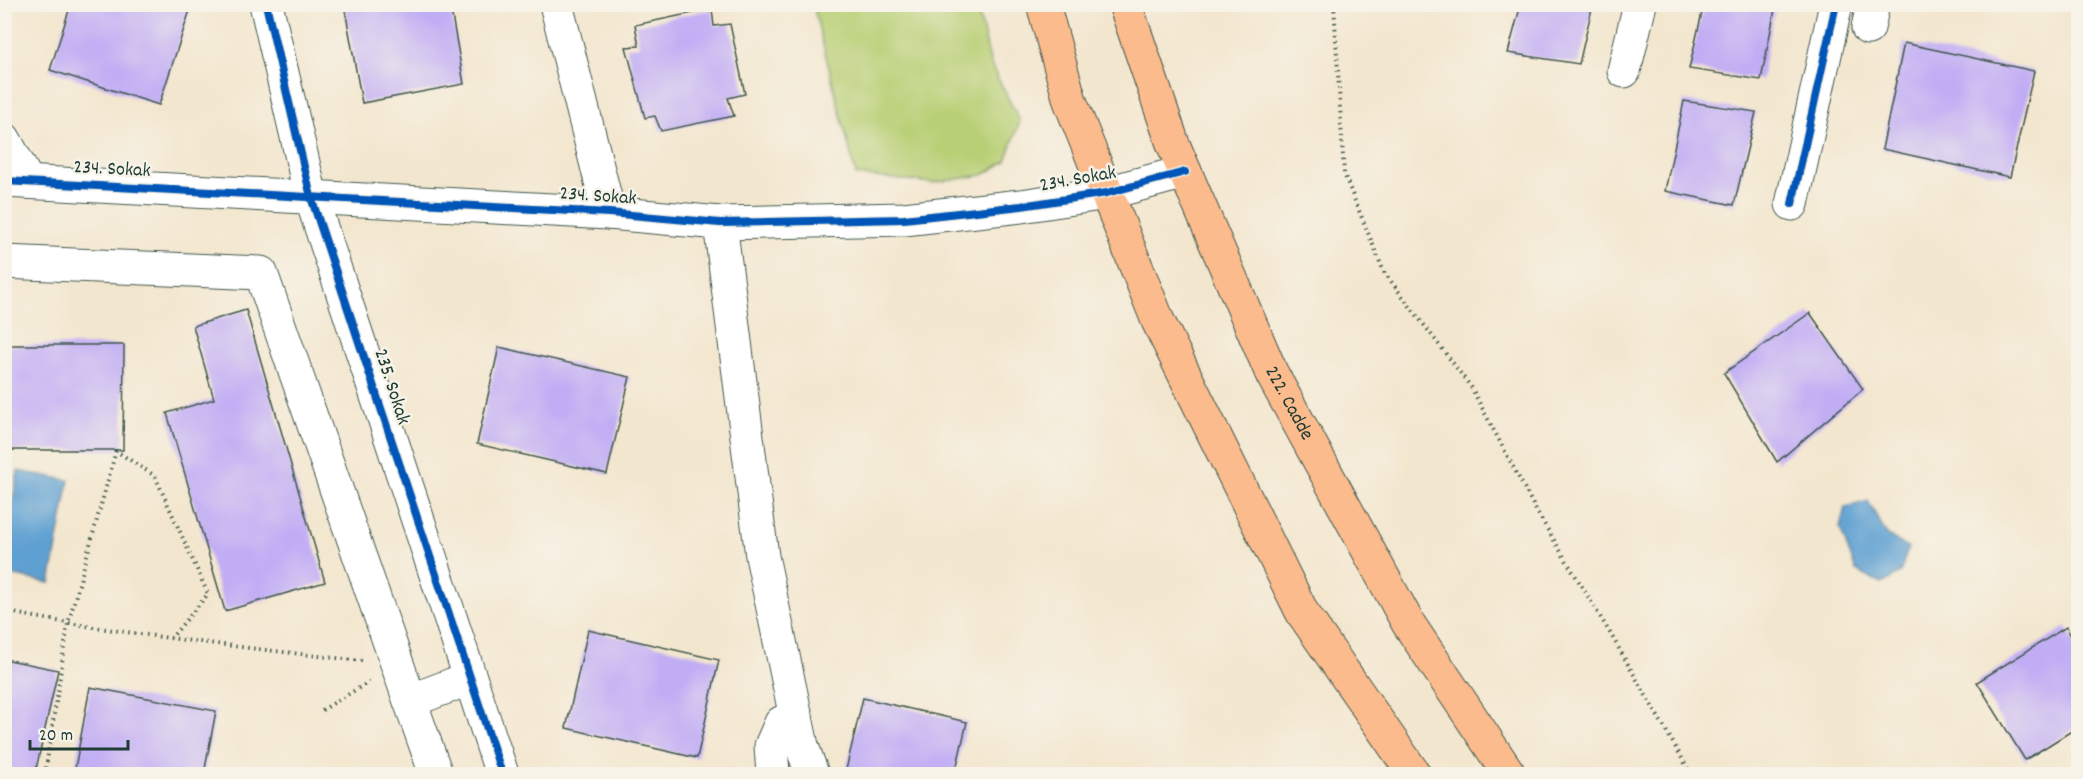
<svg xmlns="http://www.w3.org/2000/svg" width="2083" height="779" font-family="Dekko,sans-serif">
<rect width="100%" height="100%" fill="#f7f3e8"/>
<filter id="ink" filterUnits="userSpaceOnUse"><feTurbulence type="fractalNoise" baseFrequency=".0167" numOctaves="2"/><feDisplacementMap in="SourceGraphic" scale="12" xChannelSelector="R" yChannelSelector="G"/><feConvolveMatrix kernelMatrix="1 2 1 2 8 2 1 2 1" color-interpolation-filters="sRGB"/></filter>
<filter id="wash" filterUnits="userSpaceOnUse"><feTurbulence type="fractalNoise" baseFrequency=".008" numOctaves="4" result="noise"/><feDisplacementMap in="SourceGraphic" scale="24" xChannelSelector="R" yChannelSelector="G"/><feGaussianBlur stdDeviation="1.35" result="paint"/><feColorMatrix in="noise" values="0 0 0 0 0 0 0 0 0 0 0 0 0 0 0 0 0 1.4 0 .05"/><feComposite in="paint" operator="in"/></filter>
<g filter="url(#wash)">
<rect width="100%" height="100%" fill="#f3e6ce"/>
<!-- green -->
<polygon fill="#b8cf74" stroke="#6c8654" stroke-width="1.5" points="813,5 977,5 991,65 1020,121 1006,161 983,175 932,183 856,175"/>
<!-- water -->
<g fill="#5fa0d2" stroke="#3f6e83" stroke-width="1.5">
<polygon points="18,471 69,480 50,583 5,574 5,543"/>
<polygon points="1868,501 1886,534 1908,548 1900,573 1882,584 1856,571 1840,528 1845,507"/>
</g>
<g id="blocks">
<!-- building -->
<g fill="#c1adf4">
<polygon points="71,4 192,4 159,105 50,70"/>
<polygon points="344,4 450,4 464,84 362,103"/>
<polygon points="1521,4 1593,4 1579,64 1508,53"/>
<polygon points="1704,4 1776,4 1761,80 1689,69"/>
<polygon points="712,9 714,26 730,24 745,94 728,98 734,116 661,131 655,116 645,118 626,47 639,46 635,25"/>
<polygon points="1904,43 2034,71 2010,177 1882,149"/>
<polygon points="1684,101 1756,112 1734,205 1665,191"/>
<polygon points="246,310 325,582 225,611 167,413 214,399 193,326"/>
<polygon points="1810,313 1863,389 1777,462 1724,373"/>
<polygon points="4,345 124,345 123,450 4,450"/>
<polygon points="499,347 630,377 607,474 477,444"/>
<polygon points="2066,627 2078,648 2078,727 2025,760 1977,682"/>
<polygon points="588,630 719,660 697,758 566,728"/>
<polygon points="4,659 58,670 35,774 23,774 4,770"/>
<polygon points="90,687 216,711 204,774 74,774"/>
<polygon points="863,698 967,722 955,774 845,774"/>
</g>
</g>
</g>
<g filter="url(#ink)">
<use href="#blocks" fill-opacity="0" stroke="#3f564b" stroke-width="1.5"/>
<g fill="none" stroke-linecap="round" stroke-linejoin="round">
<defs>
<g id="minor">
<polyline points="266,4 311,197 502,774"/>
<polyline points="556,4 609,213"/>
<polyline points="1868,28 1873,4"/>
<polyline points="1624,71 1640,4"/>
<polyline points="4,139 28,182"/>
<polyline points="4,181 609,213 720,223 904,219 1021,206 1107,193 1185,172"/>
<polyline points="1792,204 1836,4"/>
<polyline points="720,223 762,556 802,746 812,774"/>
<polyline points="4,262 261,273 410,701"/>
<polyline points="436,774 410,701 470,678"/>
<polyline points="773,774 771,746 781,723 796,715"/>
</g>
<g id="major">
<polyline points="1043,4 1070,101 1158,321 1302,612 1414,774"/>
<path id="s1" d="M1125,4L1173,144L1272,374L1408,623L1509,774"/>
</g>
</defs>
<!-- minor casing -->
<use href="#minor" stroke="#3f564b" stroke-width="35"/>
<!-- major casing -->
<use href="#major" stroke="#3f564b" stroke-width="35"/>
<!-- path -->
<g stroke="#3f564b" stroke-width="4" stroke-dasharray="1.5 4.5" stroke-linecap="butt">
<polyline points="1334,4 1344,174 1384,272 1471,387 1537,512 1610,633 1691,774"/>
<path d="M4,611C123,635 242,647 362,661"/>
<polyline points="322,710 369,682"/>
<polyline points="45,774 68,624 116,451 155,476 208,594 171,638"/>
</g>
<!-- minor -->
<use href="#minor" stroke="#fff" stroke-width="33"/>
<!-- major -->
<use href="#major" stroke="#fbbb8c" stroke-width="33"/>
<defs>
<g id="cycleway">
<polyline points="266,4 311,197 502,774"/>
<polyline points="4,181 609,213 720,223 904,219 1021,206 1107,193 1185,172"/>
<polyline points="1792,204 1836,4"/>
</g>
</defs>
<!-- cycleway casing -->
<use href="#cycleway" stroke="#f7f3e8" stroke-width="11"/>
<!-- cycleway -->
<use href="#cycleway" stroke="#0057b8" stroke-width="8"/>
</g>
</g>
<g text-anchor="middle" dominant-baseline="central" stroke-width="5" stroke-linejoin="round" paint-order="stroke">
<!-- street labels -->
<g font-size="20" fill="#1f3d34" stroke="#f7f3e8">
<text transform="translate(112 170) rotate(3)">234. Sokak</text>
<text transform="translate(1078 180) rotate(-10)">234. Sokak</text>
<text transform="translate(598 197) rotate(4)">234. Sokak</text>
<text transform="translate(391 387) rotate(72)">235. Sokak</text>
<text stroke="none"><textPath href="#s1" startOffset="432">222. Cadde</textPath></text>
</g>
</g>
<!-- margin -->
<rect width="2083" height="779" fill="none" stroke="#f7f3e8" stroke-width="24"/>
<!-- scale -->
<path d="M30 740v9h98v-9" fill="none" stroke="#1f3d34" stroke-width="3"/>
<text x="39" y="740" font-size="18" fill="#1f3d34" stroke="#f7f3e8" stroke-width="4.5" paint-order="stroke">20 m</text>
</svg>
